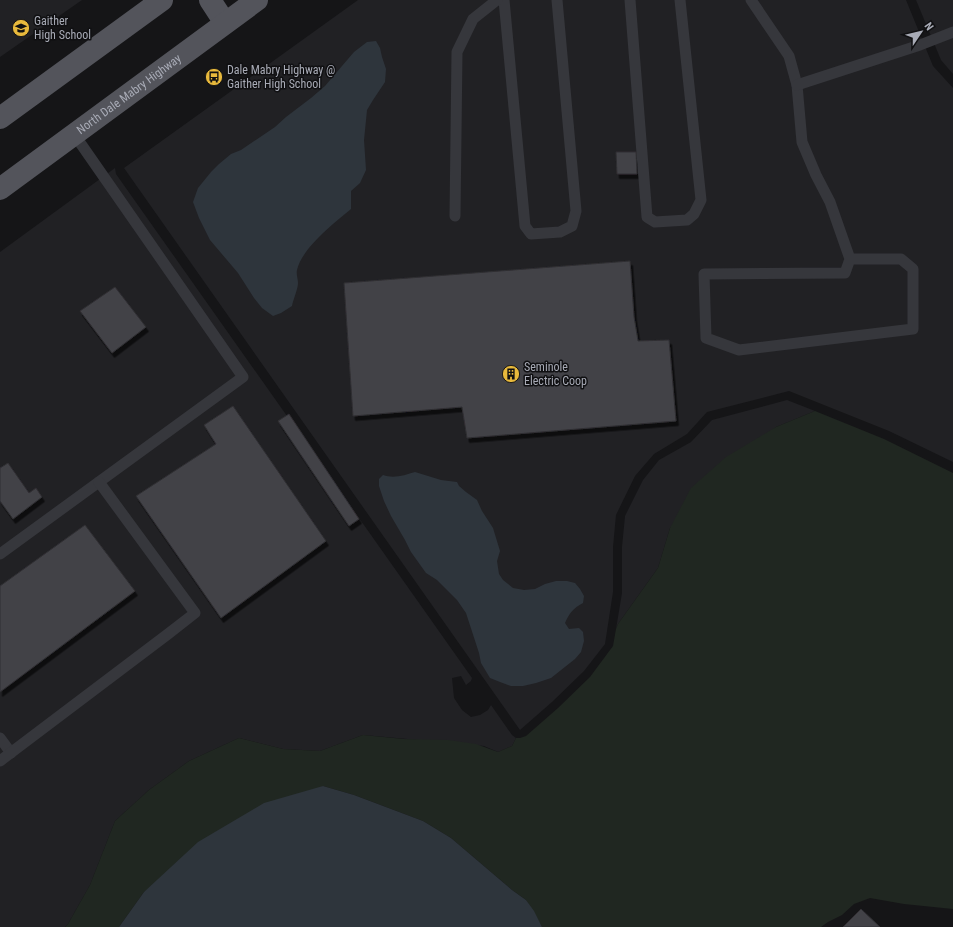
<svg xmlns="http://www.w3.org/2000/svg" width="953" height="927" font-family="'Roboto Condensed',sans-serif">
<defs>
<filter id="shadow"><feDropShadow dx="2.5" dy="4.5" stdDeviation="0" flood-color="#0009"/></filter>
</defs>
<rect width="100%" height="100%" fill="#151517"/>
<!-- built -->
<g fill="#212124">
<polygon points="0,0 82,0 0,57"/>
<polygon points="358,0 906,0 933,66 953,88 953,462 889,431 789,391 707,412 687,434 654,454 635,476 616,515 613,547 613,592 605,644 584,671 552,702 520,730 124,168"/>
<polygon points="916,0 953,0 953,74 941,60"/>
<polygon points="115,168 116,174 472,678 471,681 466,685 461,676 452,678 454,698 462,710 471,717 480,715 488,710 491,705 512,735 516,738 512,746 498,752 484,746 363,735 320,751 283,749 239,738 189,761 149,790 115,821 90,885 68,924 65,927 0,927 0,252"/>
<polygon points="787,400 815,411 776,427 670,528 658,568 618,624 616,629 622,593 622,547 625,516 643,480 659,460 691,442 712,420"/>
</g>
<!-- green -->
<polygon fill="#202721" points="815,411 884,439 953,473 953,909 904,904 870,898 854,904 842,915 828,922 821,927 542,927 526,900 512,890 451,838 423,821 354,795 323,786 144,892 119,927 65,927 68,924 90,885 115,821 149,790 189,761 239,738 283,749 320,751 363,735 404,739 448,740 476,744 498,752 512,746 516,738 520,738 526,736 558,708 590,677 613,646 616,629 618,624 658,568 670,528 691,488 726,457 776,427"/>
<!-- water -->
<g fill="#2e353c">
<path d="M376,41L380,48L382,57L386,69L385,82L373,100L367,110L364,140L366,170L360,183L351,191V209C334,223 302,248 297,270C296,274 298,279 298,283C298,289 293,300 292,306L281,313L273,316L262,308L254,298L238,273L210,240L199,218L193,202L198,188L211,172L219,164L231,154L241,150L275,127L286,117L311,98L325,86L342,66L354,52L367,42Z"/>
<path d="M415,472L441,480L457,482L459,486L466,492L477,500L482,511L493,528L500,551L497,561L499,574L503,580L513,588L524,590L535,589L545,584L556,581H567L575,583L580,589L584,596L583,603C573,608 569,614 565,623L569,629L579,628L583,632L584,641L581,652L575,659L551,678L536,683L523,686H511L500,682L490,678L481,663L479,653L466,613L457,600L437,580L426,573L411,552L405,540L391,516L384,501L379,486V479L383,475C394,479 405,475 415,472Z"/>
<polygon points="323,786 354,795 423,821 451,838 512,890 526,900 534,911 542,927 119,927 144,892 198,842 264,803"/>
</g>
<!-- building -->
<g fill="#424247" stroke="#302f33" filter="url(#shadow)">
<polygon points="616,152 636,152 637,174 617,174"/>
<polygon points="630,261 634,317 638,341 669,340 676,421 467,438 462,407 353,416 344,283"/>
<polygon points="115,287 146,327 112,353 80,311"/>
<polygon points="233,406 326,541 221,618 136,496 216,444 204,425"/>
<polygon points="289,414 359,519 349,526 278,421"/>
<polygon points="8,463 29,493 36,488 42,497 13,519 0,501 0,468"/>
<polygon points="85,525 135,591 0,692 0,586"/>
<polygon points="861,909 880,927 843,927"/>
</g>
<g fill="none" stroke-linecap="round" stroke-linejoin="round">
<!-- service -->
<g stroke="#36373c" stroke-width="11">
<polyline points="504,0 525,226 531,234 560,232 572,226 576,211 557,0"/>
<polyline points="630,0 647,217 655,222 687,220 694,214 701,200 680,0"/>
<polyline points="751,0 789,56 797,85 802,142 816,175 830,202 850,259 845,273 704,274 706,338 739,350 913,329 913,269 901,259 850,259"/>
<polyline points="797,85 920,45 953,32"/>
<polyline points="455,216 457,52 473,19 497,0"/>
<polyline points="0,554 243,377 74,134"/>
<polyline points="0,738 11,753"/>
<polyline points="0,761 168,634 195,613 99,482"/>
</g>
<!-- primary -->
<g stroke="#53545b" stroke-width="22">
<polyline points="210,0 225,23"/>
<polyline points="0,118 162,0"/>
<path id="s1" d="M0,189L257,0"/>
</g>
</g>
<!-- icons -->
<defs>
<symbol id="school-disc" viewBox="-11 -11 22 22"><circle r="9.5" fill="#e8b93c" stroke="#101012"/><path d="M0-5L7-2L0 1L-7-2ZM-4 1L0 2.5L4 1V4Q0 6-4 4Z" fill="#111"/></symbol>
<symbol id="bus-disc" viewBox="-11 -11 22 22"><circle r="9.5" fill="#e8b93c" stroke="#101012"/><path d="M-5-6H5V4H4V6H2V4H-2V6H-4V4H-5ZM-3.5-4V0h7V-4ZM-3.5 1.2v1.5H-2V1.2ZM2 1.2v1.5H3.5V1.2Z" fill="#111"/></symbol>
<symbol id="building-disc" viewBox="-11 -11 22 22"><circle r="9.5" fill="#e8b93c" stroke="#101012"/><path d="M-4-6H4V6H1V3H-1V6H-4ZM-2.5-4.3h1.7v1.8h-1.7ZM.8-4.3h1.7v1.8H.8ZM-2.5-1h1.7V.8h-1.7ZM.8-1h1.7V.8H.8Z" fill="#111"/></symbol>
</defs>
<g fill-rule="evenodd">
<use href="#school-disc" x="11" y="18" width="20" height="20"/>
<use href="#bus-disc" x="204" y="67" width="20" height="20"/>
<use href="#building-disc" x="501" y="364" width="20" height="20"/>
</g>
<g text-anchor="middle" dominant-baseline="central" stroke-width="3" stroke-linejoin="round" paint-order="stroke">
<!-- poi labels -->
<g font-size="12" fill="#a8abb6" stroke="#101012" text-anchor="start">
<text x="34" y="21">Gaither<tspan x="34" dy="14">High School</tspan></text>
<text x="227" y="70">Dale Mabry Highway @<tspan x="227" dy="14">Gaither High School</tspan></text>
<text x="524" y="367">Seminole<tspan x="524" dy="14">Electric Coop</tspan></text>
</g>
<!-- street labels -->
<g font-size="12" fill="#a8abb6" stroke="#101012">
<text stroke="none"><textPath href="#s1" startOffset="160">North Dale Mabry Highway</textPath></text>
</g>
</g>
<!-- north arrow -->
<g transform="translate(921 32) rotate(55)" stroke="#101012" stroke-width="3" paint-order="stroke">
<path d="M0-3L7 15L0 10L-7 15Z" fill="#a8abb6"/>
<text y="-6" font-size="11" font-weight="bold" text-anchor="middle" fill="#a8abb6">N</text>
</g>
</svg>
